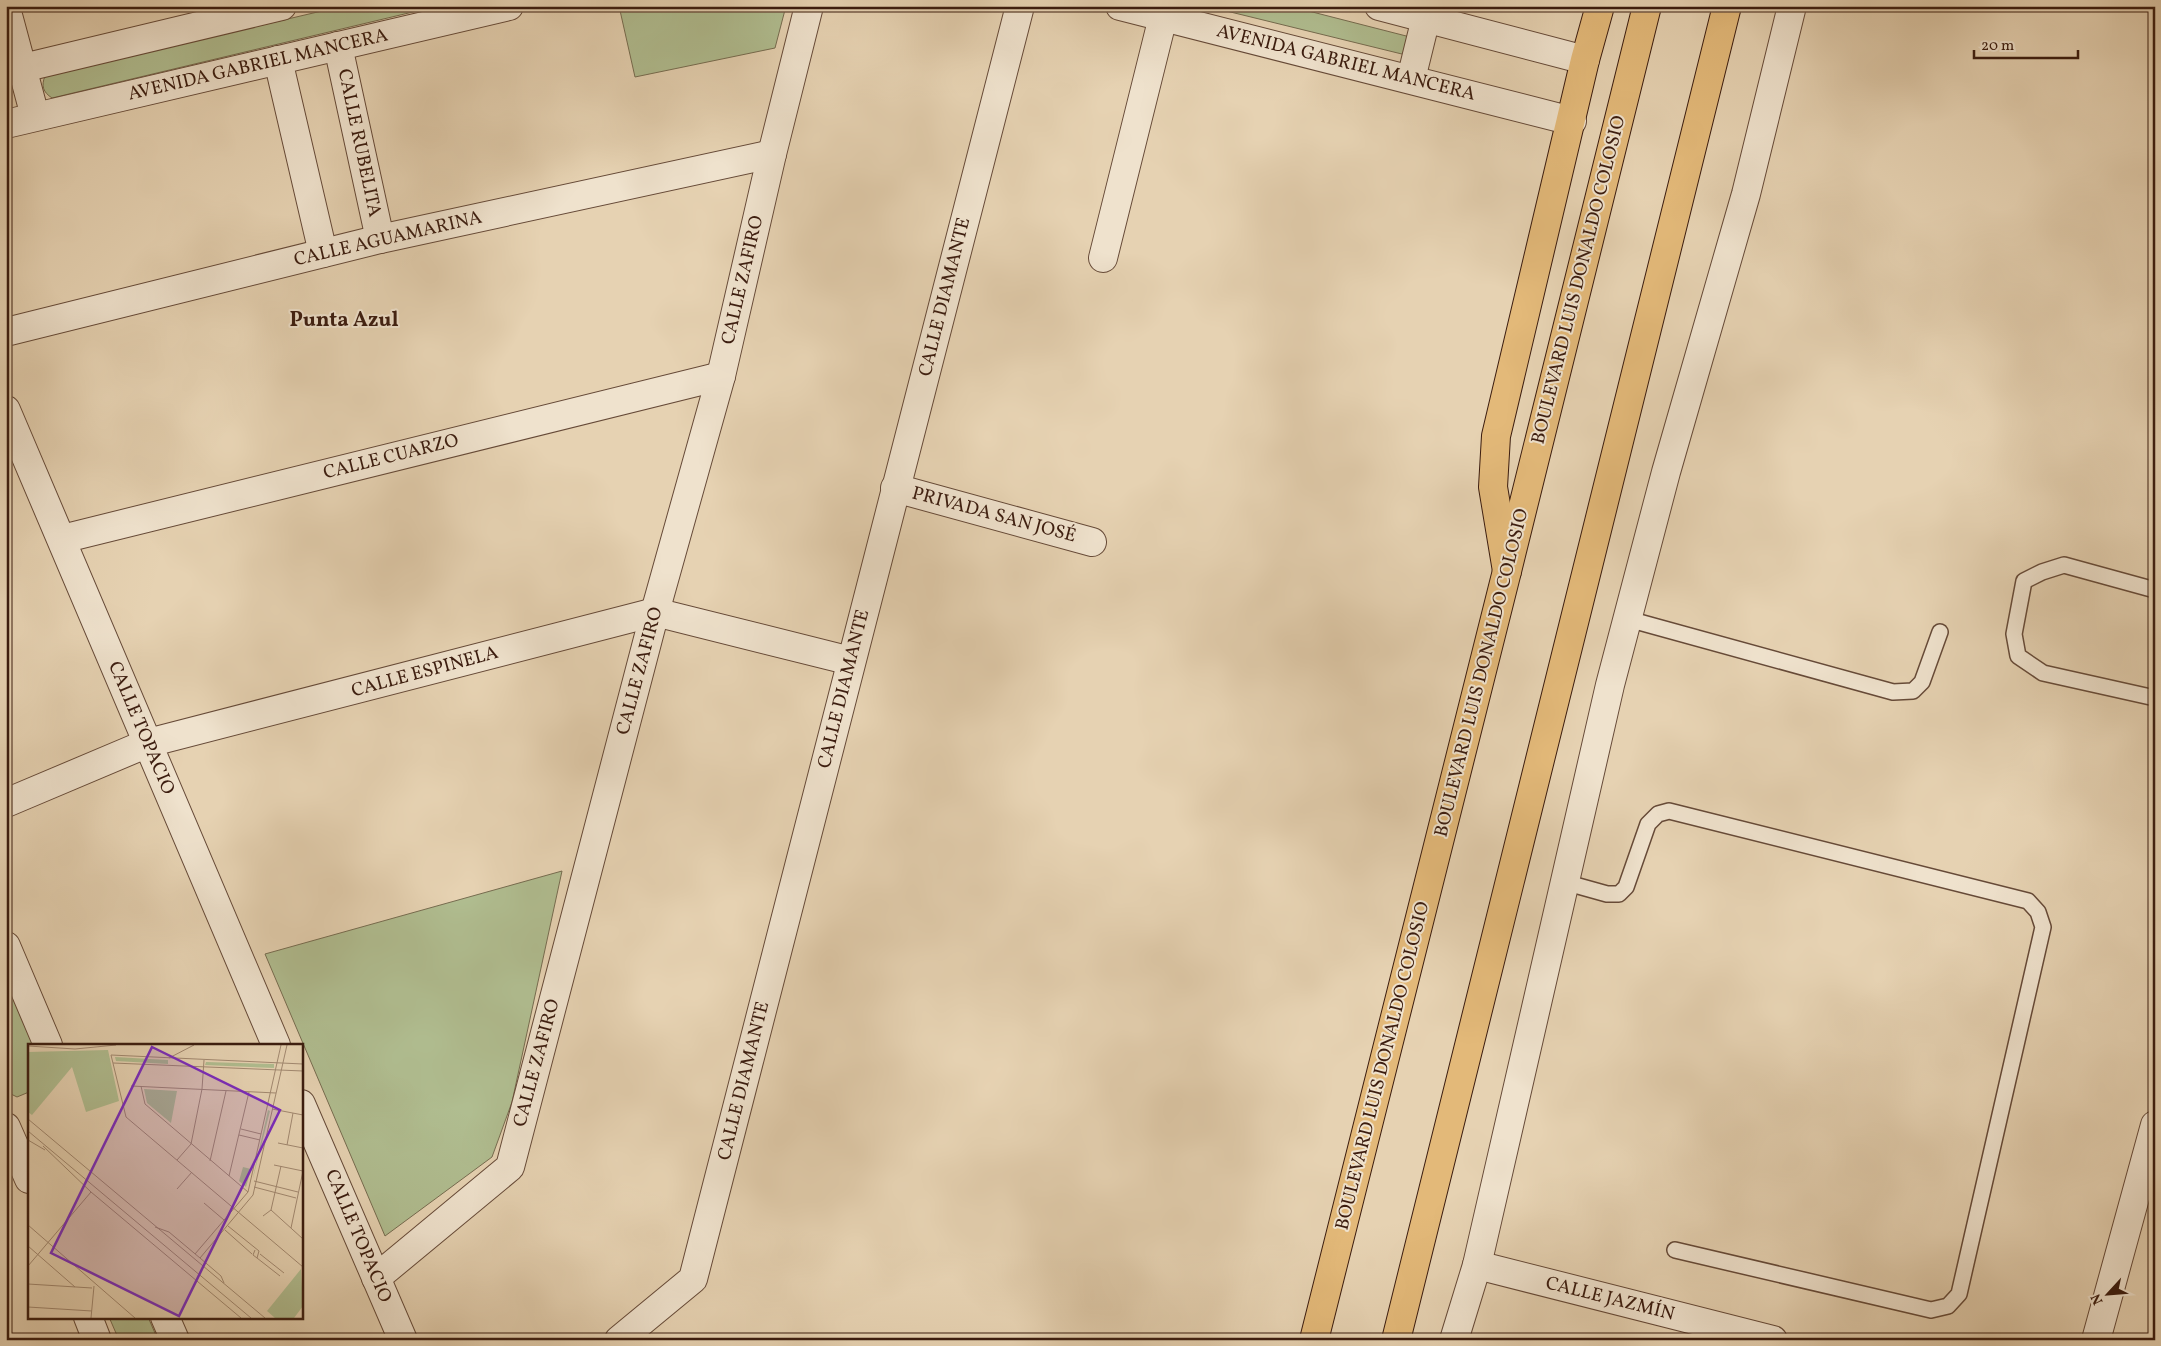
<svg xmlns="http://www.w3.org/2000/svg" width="2161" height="1346" font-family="Vollkorn,serif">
<rect width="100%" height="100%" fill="#e6d2b2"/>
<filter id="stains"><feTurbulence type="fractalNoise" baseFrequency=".004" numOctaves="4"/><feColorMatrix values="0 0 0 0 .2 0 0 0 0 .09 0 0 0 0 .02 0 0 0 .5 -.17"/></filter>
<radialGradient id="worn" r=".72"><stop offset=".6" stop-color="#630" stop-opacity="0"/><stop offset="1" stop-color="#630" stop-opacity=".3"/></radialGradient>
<!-- green -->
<g fill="#b0bd90" stroke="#766c50">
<path d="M343,6H438L52,98C43,92 41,86 45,76Z"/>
<polygon points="619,6 786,6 775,48 635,77"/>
<polygon points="1206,6 1289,6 1414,38 1410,56"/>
<polygon points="562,871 512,1102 492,1157 385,1236 265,954"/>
<polygon points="6,972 37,1045 29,1045 29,1092 17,1097 9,1093 6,1087"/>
<polygon points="109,1317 148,1317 158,1340 119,1340"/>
</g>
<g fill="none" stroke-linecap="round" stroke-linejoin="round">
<defs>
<g id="service">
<polyline points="2155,590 2064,565 2042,572 2024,581 2014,634 2018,656 2043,673 2155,698"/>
<polyline points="1628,619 1893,692 1913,691 1922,682 1940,632"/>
<polyline points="1564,882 1607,894 1619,894 1626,887 1648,824 1658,814 1669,811 2028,901 2038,912 2043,927 1959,1294 1948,1306 1931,1310 1675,1250"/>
</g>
<g id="minor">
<polyline points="6,8 35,116"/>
<polyline points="338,46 380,239"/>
<polyline points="278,60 323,253"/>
<polyline points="1103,258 1163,17"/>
<polyline points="6,332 380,239 772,154"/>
<polyline points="6,410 276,1045"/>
<polyline points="895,488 1092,542"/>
<polyline points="62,539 721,376"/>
<polyline points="6,803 148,743 655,612 851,661"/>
<polyline points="6,946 48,1045"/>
<polyline points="301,1104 403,1340"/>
<polyline points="6,1127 29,1179"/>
<polyline points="1477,1265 1773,1340"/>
<polyline points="376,1278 510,1167 655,612 721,376 772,154 809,6"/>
<polyline points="88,1317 97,1340"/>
<polyline points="165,1317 175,1340"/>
<polyline points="619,1340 693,1279 1020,6"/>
<polyline points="1454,1340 1477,1265 1610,685 1666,472 1746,194 1792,6"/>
<polyline points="2096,1340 2155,1125"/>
</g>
<g id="tertiary">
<polyline points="1120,6 1572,121"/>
<polyline points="1379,6 1585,60"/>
<polyline points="6,72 282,6"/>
<polyline points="1411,79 1426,18"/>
<polyline points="6,124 509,6"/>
</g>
<g id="primary">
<polyline points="1314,1340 1507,571 1647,6"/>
<polyline points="1396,1340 1727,6"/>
</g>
<polyline id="trunk" points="1507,571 1493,487 1496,436 1585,60 1600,6"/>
</defs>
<!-- service casing -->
<use href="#service" stroke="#664a38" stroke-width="18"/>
<!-- minor casing -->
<use href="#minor" stroke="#664a38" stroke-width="30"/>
<!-- tertiary casing -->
<use href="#tertiary" stroke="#664a38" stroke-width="30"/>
<!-- primary casing -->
<use href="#primary" stroke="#3b1c0f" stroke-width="30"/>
<!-- trunk casing -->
<use href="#trunk" stroke="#3b1c0f" stroke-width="30"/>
<!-- service -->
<use href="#service" stroke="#efe2cd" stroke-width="15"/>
<!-- minor -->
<use href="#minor" stroke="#efe2cd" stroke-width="28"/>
<!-- tertiary -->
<use href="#tertiary" stroke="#efe2cd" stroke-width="28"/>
<!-- primary -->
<use href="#primary" stroke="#e3b979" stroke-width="28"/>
<!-- trunk -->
<use href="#trunk" stroke="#e3b979" stroke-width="28"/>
</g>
<g text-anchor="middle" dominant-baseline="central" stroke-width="4" stroke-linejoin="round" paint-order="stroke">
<!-- street labels -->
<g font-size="19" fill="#3b1c0f" stroke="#efe2cd">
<text transform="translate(1346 63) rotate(14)">AVENIDA GABRIEL MANCERA</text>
<text transform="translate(258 65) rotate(-13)">AVENIDA GABRIEL MANCERA</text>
<text transform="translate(359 143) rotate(78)">CALLE RUBELITA</text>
<text transform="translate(388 239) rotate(-13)">CALLE AGUAMARINA</text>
<text transform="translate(743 280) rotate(-77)">CALLE ZAFIRO</text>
<text transform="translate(1579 280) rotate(-76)">BOULEVARD LUIS DONALDO COLOSIO</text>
<text transform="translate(945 297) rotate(-76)">CALLE DIAMANTE</text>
<text transform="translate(391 457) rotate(-14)">CALLE CUARZO</text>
<text transform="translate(994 515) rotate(15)">PRIVADA SAN JOSÉ</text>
<text transform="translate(640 671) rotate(-75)">CALLE ZAFIRO</text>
<text transform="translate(425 672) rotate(-15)">CALLE ESPINELA</text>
<text transform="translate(1482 673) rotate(-76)">BOULEVARD LUIS DONALDO COLOSIO</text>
<text transform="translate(844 689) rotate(-76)">CALLE DIAMANTE</text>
<text transform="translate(141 728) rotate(67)">CALLE TOPACIO</text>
<text transform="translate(537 1063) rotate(-75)">CALLE ZAFIRO</text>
<text transform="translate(1383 1066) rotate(-76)">BOULEVARD LUIS DONALDO COLOSIO</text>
<text transform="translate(744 1081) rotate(-76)">CALLE DIAMANTE</text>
<text transform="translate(358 1236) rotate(67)">CALLE TOPACIO</text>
<text transform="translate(1610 1299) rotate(14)">CALLE JAZMÍN</text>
</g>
<!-- quarter labels -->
<g font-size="21" font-weight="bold" fill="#3b1c0f" stroke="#efe2cd">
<text x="344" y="320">Punta Azul</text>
</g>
</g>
<!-- overview -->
<g transform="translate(28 1044)">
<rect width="275" height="275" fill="#e6d2b2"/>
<path d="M80,6L91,57L58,68L44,23L4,71L0,68V8ZM87,13L140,16V20L88,17ZM178,18L246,20V24L177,21ZM116,45L149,47L143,79L119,59ZM240,66L242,67L225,134V133ZM215,123L223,125L218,143L211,137ZM273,225L275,262L266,274H247L239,267Z" fill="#b0bd90"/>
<path fill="none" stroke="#a28971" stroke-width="1" d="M0,2L47,5L88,1M141,14L166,1M85,19L275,27M275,20L83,11L98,73L275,223M103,42L248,49M113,42L117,60L220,148M244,65L275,71M0,75L237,274M213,85L233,90M0,87L223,274M211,91L232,96M0,96L17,106M250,99L275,104M259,101L265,69M15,102L63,148L213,274M149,116L163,100L174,45L176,16M182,117L198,47M246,121L275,127M201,132L221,48M226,137L270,148M226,143L268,154M149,145L164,128M176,159L196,176M243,166L275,195M235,172L243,166L253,122M0,181L107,274M200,182L231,207L229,214L225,211L227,206M127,183L141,188L172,214L193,232L196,239M263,184L275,127M197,186L224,210M0,202L47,243M167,210L220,148L253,1M232,210L256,229M172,214L225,151L259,1M229,214L252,232M0,222L63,148M0,240L64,244M0,263L64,267M63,274L66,242"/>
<path fill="#7b2cbf" fill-opacity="0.15" stroke="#7b2cbf" stroke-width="2.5" d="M124,3L252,66L151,272L23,209Z"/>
<rect width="275" height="275" fill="none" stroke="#3b1c0f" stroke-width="2.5"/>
</g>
<!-- margin -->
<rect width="2161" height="1346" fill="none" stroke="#e6d2b2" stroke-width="25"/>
<rect x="8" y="8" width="2146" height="1331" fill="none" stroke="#3b1c0f" stroke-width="2.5"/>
<rect x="12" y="12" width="2136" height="1321" fill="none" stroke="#3b1c0f"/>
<!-- north arrow -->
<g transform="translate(2108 1294) rotate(244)" stroke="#efe2cd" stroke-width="4" paint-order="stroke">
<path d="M0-4L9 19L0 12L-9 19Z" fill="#3b1c0f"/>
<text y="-8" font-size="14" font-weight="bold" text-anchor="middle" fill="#3b1c0f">N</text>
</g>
<!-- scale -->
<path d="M1974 50v8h104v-8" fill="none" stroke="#3b1c0f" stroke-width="2.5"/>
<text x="1981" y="50" font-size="15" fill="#3b1c0f" stroke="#efe2cd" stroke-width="4" paint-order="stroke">20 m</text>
<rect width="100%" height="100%" filter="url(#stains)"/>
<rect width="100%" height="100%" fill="url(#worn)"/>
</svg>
